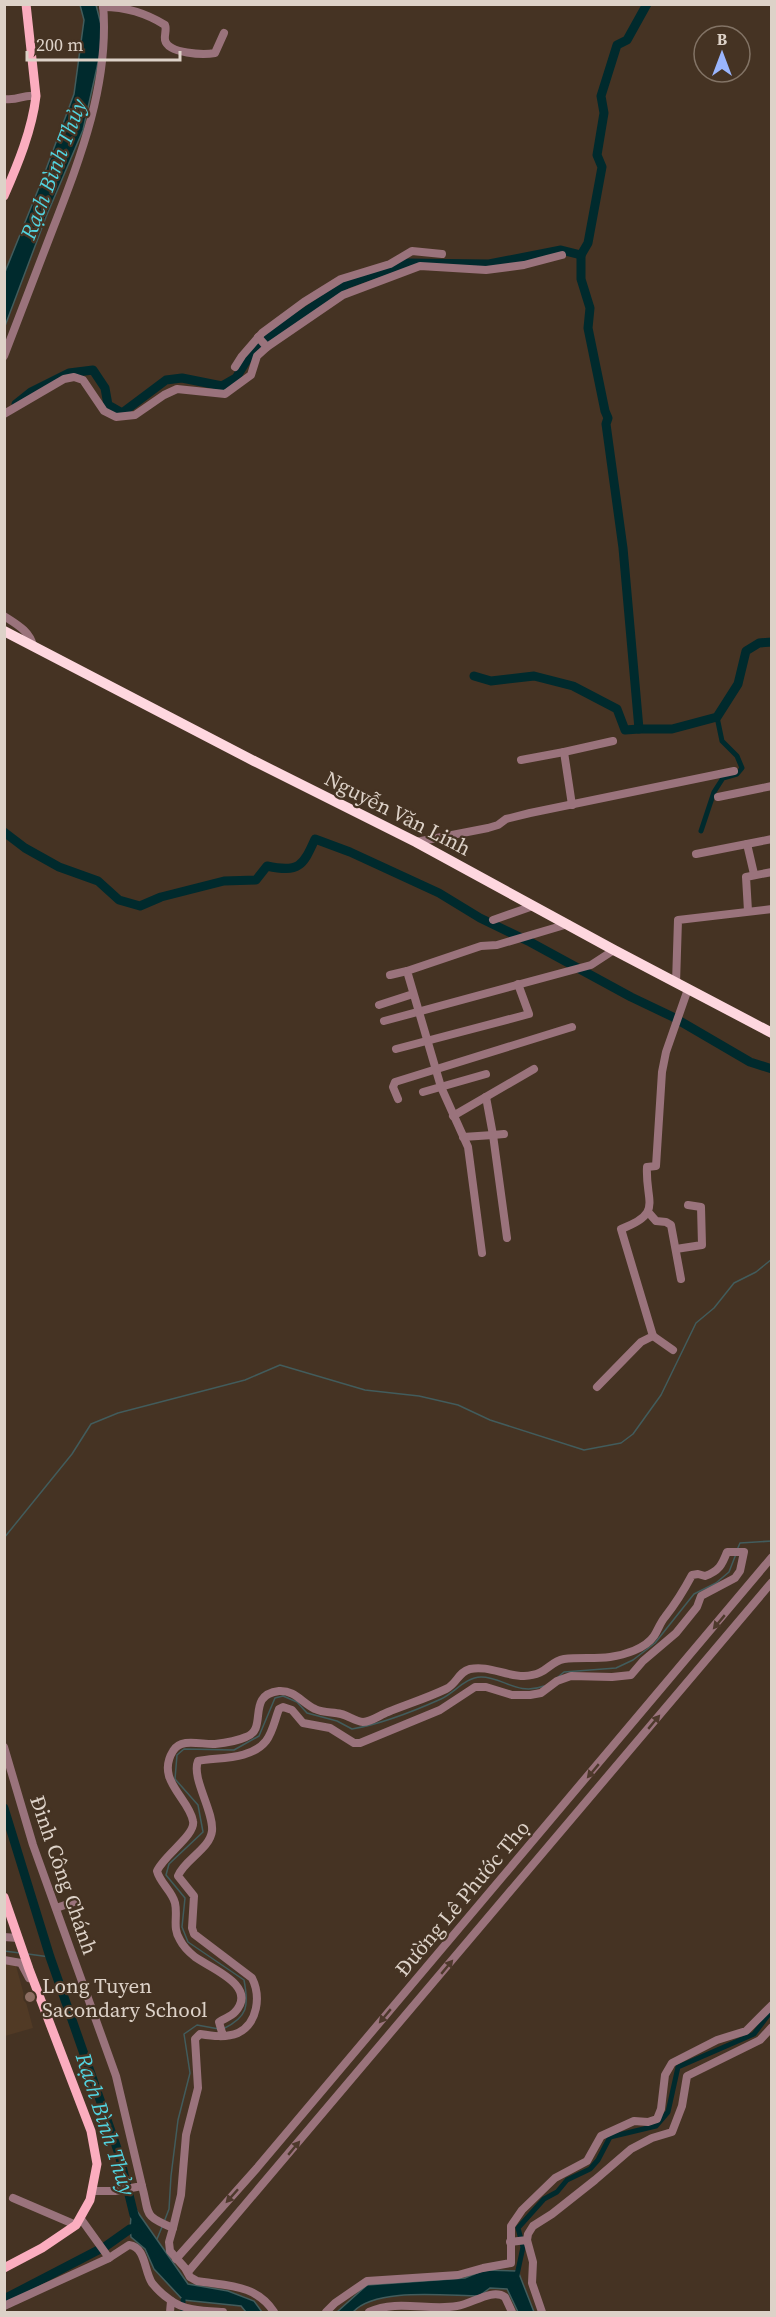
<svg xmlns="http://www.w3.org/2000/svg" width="776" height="2317" font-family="'Source Serif 4',serif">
<rect width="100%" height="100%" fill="#453323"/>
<!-- built -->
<polygon fill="#513a25" points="15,1962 33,2028 5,2036 5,1963"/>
<!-- water -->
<g fill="#002a2d" stroke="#425c5c" stroke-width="1.5">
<polygon points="80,5 96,5 104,36 83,130 46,217 5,326 5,272 42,180 74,94 84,20"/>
<polygon points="132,2204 188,2284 228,2291 254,2301 262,2312 246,2312 241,2306 183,2300 154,2269 145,2249 131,2237 130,2229"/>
<path d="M484,2270L518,2271L534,2312H518L507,2289L490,2288L479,2296C447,2296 376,2287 353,2312H337L367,2285L465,2278Z"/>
</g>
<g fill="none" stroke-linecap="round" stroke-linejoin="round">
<!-- stream -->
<g stroke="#425c5c" stroke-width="1.5">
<polyline points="4,1538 72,1454 91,1424 118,1413 245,1380 280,1365 365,1390 419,1396 458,1405 490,1420 584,1450 621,1443 633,1434 661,1395 696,1323 714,1308 734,1283 756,1272 772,1259"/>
<polyline points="737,1550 740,1543 772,1541"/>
<polyline points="558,1677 564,1672 616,1668 633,1660 655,1643 694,1594 716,1583 729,1572 736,1554"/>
<polyline points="4,1951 20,1953"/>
<polyline points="28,1954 50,1957"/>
<path d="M223,2029C248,2017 249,2006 244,1980L188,1942L182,1927L185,1898L166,1875L169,1864L203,1832L198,1805L175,1779L177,1755L184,1749L234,1750L259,1736L275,1698L283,1696L297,1702L307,1713L337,1721L352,1729C382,1724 412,1712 441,1699C454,1693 466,1677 481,1677C503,1677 517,1696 544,1686"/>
<polyline points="164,2222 169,2209 171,2176 178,2120 190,2073 184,2034 197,2025 219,2029"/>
<polyline points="157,2239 162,2227"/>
</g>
<!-- canal -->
<g stroke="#002a2d" stroke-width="5">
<polyline points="701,831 714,792 723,778 737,774 742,768 737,756 722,741 717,717"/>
<polyline points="517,2275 523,2247 518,2228 544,2199 557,2192 567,2180 590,2169 598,2160 610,2137 656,2126 668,2112 678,2067 754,2034 772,2010"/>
<polyline points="183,2300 183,2312"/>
</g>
<!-- river -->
<g stroke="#002a2d" stroke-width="9">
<polyline points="581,255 581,279 590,308 588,328 605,411 608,418 606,424 623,548 639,729 672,729 717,717 738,684 746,651 759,643 772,642"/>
<polyline points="16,404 31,392 69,373 93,370 105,388 108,405 122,413 166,380 182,378 222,386 236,378 250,355 272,334 347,284 406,263 489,264 561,250 581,255 588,243 602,167 597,155 604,113 601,96 617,45 627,40 647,4"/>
<polyline points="474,676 491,681 534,676 573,686 617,709 625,730 639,729"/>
<path d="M4,832L25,848L59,867L98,881L119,900L140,906L161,897L224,881L256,880L267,866C299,873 303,866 315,839L350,852L439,893L480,918L530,942L631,997L673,1017L750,1062L772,1069"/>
<polyline points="4,1808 50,1957 119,2154 134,2215"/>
<polyline points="4,2299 106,2246 130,2229 138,2228"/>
</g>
<!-- minor -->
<g stroke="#9a737c" stroke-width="8">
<path d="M103,7C126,7 146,13 165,25C167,30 164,35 165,40C168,54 204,55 215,53L224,33"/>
<path d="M4,99C20,101 22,94 36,96"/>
<polyline points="267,347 343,295 420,266 486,270 524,265 562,255"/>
<path d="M4,356C20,315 36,273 52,231C80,159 110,83 103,4"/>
<polyline points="235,367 242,356 262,333 304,302 341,279 390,264 412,251 442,254"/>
<polyline points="4,414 64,379 74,377 83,380 104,411 116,417 135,415 164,395 177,389 225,394 251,375 257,356 267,347 258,337"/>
<path d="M4,616C16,624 30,631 33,646"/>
<polyline points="521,760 564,752"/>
<polyline points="718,797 772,786"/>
<polyline points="572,805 564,752 613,741"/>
<polyline points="416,842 488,828 498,825 506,819 530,813 734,771"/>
<polyline points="747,844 754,874"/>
<polyline points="696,854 772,839"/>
<polyline points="748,911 746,877 772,872"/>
<polyline points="493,920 533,906"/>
<polyline points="390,975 407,971"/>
<polyline points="676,983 678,920 772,909"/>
<polyline points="379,1005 413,994"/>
<polyline points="384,1021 591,965 614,950"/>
<polyline points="396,1049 529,1014 518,984"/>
<polyline points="423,1092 486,1074"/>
<polyline points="486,1097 493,1135 504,1134"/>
<polyline points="398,1099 393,1087 395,1082 572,1027"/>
<polyline points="453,1116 534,1069"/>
<polyline points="463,1137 493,1135 507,1238"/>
<polyline points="649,1213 656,1221 666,1222 671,1225 681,1279"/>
<polyline points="676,1249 702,1245 701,1207 688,1205"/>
<polyline points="482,1253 468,1147 441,1087 407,971 481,946 497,945 568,924"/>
<polyline points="653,1336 673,1350"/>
<path d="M597,1387L641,1342L653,1336L621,1229C664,1213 645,1202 647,1167L656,1166L662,1072L666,1052L688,989"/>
<polyline points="4,1747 33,1845 116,2076 142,2186 115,2191 93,2191"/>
<polyline points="56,1908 77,1901"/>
<polyline points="4,1937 18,1938"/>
<polyline points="4,1960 21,1963 29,1978"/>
<path d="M142,2186C150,2215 142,2215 173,2228L169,2242L170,2251L185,2268L190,2277L197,2281C227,2286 256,2284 274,2312"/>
<polyline points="13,2198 76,2225"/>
<path d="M81,2219L109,2258L129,2245C146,2247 144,2271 152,2283C156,2288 163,2295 169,2299C184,2311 204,2311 223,2312"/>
<path d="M173,2228L181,2195L186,2135L198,2088L195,2039L200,2034C212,2036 226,2038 238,2033C258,2023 261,1996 252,1978L194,1934L192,1928L194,1896L178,1876C184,1860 210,1849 212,1831C214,1811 191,1778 198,1761C219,1757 251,1760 266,1741C273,1732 275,1719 279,1709L283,1707L292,1710L303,1723L330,1728L354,1743H360L440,1710L475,1687H486L512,1695H530L541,1693L557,1681L571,1676L612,1677L631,1675L643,1661L676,1633L697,1607L701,1596L735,1578L740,1571L744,1552H727C722,1565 719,1571 705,1576L698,1574L692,1575C684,1590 676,1603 665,1617C660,1623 658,1630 654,1636C645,1649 624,1655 610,1657C595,1659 579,1657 564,1659C548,1662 548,1675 524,1676C505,1676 488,1665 470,1669C458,1672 457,1684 446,1689C427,1698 408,1704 388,1712C380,1715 371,1722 363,1722C355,1721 349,1716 341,1714C333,1712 323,1713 315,1709C302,1703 295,1690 279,1691C245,1695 269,1729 246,1737C237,1741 225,1743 215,1744C202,1745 181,1737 173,1751C155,1780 189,1798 193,1821C196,1835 164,1855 157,1871C160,1883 172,1891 175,1903C178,1916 172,1928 180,1940C183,1946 190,1953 195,1957C210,1968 259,1986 235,2012C231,2017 224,2018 219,2022L223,2036"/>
<polyline points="527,2240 533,2262 532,2283 542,2312"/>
<polyline points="510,2242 527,2240 528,2234 533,2226 552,2214 595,2180 631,2149 652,2138 672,2132 682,2106 687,2076 760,2040 772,2027"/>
<polyline points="176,2259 257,2168 772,1557"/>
<polyline points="188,2272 772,1582"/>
<polyline points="4,2306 109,2258"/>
<polyline points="170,2312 171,2301"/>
<polyline points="326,2312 335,2303 367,2281 458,2275 483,2268 511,2263 511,2226 522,2210 555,2178 587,2161 601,2136 634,2121 648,2122 657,2119 661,2109 665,2075 672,2063 717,2040 746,2031 772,2005"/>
<path d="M369,2312C397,2299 428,2311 457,2306C472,2304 492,2288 505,2297L512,2312"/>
</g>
<!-- major -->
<g stroke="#fbadbf" stroke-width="9">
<path d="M4,196C18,164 32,130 36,96L26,4"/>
<polyline points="4,1897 29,1969 91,2131 97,2164 90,2200 76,2225 42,2248 4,2268"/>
</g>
<!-- highway -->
<polyline stroke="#fed7df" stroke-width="10" points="4,631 254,761 416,842 614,950 772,1033"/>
</g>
<!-- one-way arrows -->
<defs><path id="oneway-solid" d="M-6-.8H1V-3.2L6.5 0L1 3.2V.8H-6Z" transform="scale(1.5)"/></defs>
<g fill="#4e392c">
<use href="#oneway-solid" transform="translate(719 1622) rotate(130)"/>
<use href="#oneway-solid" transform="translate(654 1722) rotate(-50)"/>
<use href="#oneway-solid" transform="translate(593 1771) rotate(130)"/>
<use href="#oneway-solid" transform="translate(447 1967) rotate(-50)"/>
<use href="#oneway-solid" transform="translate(385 2016) rotate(130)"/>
<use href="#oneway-solid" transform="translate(294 2148) rotate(-50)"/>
<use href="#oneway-solid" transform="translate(232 2196) rotate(132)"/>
</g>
<!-- markers -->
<circle fill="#8d6e63" stroke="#453323" stroke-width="2" cx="30" cy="1997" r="6"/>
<g text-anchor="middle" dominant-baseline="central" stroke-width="4.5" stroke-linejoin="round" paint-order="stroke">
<!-- street labels -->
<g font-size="21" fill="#ddd2c8" stroke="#453323">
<text transform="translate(398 813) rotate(27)">Nguyễn Văn Linh</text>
<text transform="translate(64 1875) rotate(71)">Đinh Công Chánh</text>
<text transform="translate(462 1898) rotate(-50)">Đường Lê Phước Thọ</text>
</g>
<!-- poi labels -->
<g font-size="21" fill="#ddd2c8" stroke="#453323" text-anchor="start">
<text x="42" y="1985">Long Tuyen<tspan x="42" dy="24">Sacondary School</tspan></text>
</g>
<!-- water labels -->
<g font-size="22" font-style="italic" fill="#52d3df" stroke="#453323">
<text transform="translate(53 169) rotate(-69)">Rạch Bình Thủy</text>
<text transform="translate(106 2124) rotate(72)">Rạch Bình Thủy</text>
</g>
</g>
<!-- border -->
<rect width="776" height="2317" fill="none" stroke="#ddd2c8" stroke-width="12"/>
<!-- north arrow -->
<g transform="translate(722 54)"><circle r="28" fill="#453323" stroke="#827365" stroke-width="1.5"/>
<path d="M0-4.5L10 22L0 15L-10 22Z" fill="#9ab5fd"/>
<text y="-9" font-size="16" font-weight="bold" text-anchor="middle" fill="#ddd2c8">B</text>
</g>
<!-- scale -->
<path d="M27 51v9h153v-9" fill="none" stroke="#ddd2c8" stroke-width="3"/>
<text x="36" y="51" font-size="18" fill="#ddd2c8" stroke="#453323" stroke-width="4.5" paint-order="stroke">200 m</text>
</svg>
